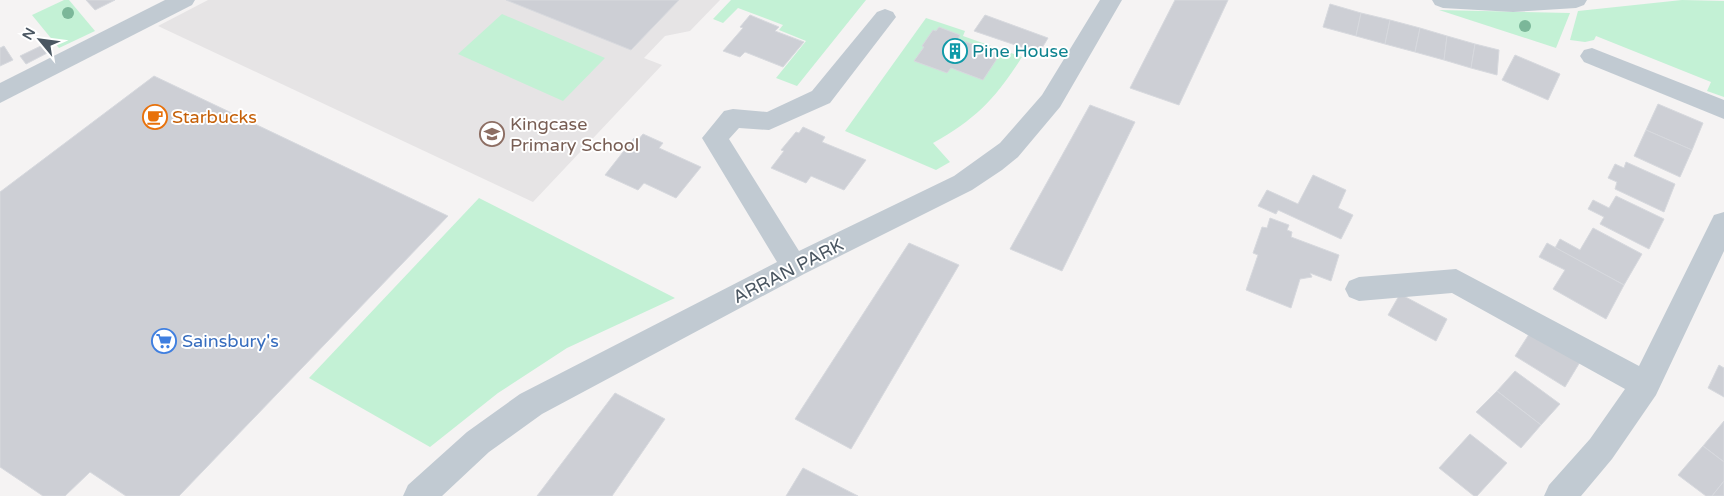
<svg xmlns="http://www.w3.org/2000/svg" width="1724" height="496" font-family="'Varela Round',sans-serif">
<rect width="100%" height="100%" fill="#f5f3f3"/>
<!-- education -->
<polygon fill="#e6e4e5" points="208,0 720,0 690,31 665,36 644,58 662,65 533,202 158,26"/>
<!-- green -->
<g fill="#c3f1d5">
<polygon points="64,0 69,0 95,31 59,48 32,15"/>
<polygon points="731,0 866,0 797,86 776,78 806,41 779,30 783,25 738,8 723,23 713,19"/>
<polygon points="1682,0 1724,1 1724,97 1707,91 1711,82 1596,36 1594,40 1585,42 1570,40 1578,11"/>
<polygon points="1439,10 1570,13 1556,48"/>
<polygon points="502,14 605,58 563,101 458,54"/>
<path d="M926,18L965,31L963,36L1022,57C995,99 977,118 933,143L950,162L936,170L845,131Z"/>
<polygon points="479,198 675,298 567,348 498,393 430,447 309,378"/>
</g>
<!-- building -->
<g fill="#cdcfd5" stroke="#d7d9de">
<polygon points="86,0 115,0 95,10"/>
<polygon points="506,0 679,0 631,50"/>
<polygon points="1175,0 1228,0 1179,105 1130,88"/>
<polygon points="1330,4 1361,13 1356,36 1323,27"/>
<polygon points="1361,13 1390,20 1385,44 1356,36"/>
<polygon points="750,15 779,27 775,31 804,42 783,67 745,52 740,57 723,51 743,28 740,27"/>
<polygon points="985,15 1048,38 1039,53 974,31"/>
<polygon points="1390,20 1420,28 1415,52 1385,44"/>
<polygon points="939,27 960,35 958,39 1000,54 983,80 951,68 947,73 914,61 924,47 922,46 933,30 936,31"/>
<polygon points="1420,28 1447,36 1444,60 1415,52"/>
<polygon points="1447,36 1475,44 1471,68 1444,60"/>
<polygon points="47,43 53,50 26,64 20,56"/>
<polygon points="1475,44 1499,50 1497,75 1471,68"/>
<polygon points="4,46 13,60 0,66 0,48"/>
<polygon points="1515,55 1560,74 1548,100 1502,80"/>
<polygon points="154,76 448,216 179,496 126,496 90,472 65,496 43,496 0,467 0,192"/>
<polygon points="1658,104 1703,123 1692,150 1646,130"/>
<polygon points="1090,105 1135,122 1062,271 1010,249"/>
<polygon points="803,127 825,137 822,142 866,160 844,190 811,176 806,183 771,168 784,151 781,150 796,132 799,133"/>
<polygon points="1646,130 1692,150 1680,177 1634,156"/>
<polygon points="643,134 663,143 659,148 701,167 676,198 644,183 638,190 605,175 634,138 638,140"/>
<polygon points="1626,162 1675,184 1664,212 1615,189 1617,182 1608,178 1615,164 1624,168"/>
<polygon points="1313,175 1346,190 1338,208 1353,215 1341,239 1278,210 1276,214 1258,206 1267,190 1298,204"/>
<polygon points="1616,196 1664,219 1649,249 1600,224 1604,217 1588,209 1593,200 1609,208"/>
<polygon points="1270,218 1289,225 1287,230 1292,232 1291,237 1339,255 1331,281 1310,273 1312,277 1300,279 1291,308 1246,290 1258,255 1253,253 1262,227 1267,228"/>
<polygon points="1593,228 1642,254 1624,285 1555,248 1560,239 1580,250"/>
<polygon points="909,243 959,265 851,449 795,419"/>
<polygon points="1547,243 1624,285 1606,319 1553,289 1565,270 1539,257"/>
<polygon points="1400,294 1447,319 1436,341 1388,315"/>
<polygon points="1533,328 1583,357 1565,387 1515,356"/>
<polygon points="1719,365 1724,368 1724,397 1708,388"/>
<polygon points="1515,371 1560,404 1541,425 1497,391"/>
<polygon points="1497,391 1541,425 1521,448 1476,412"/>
<polygon points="615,393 665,419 612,496 537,496"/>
<polygon points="1724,421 1724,462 1703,446"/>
<polygon points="1470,434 1507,463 1477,496 1474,496 1439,468"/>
<polygon points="1703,446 1724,462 1724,481 1712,496 1706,496 1678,475"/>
<polygon points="803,468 858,496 786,496"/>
<polygon points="1724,481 1724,496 1712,496"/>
</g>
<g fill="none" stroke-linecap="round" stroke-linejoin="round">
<!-- minor -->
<g fill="#c1cad2" fill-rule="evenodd">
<polygon points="165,0 195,0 192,5 0,103 0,83"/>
<polygon points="1100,0 1122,0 1060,107 1018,157 1002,170 972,190 804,274 542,414 489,452 442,496 403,496 408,485 467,432 520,394 777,262 702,138 724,111 733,109 767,112 812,91 877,12 885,9 893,12 896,17 830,103 769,130 739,128 729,139 799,251 954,176 1000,143 1042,95"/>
<polygon points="1432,0 1587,0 1584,5 1576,8 1513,12 1443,8 1435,5"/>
<polygon points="1592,48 1724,100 1724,119 1584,62 1580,56 1584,50"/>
<polygon points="1724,212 1724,251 1656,395 1612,459 1581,496 1544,496 1549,485 1590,439 1625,389 1452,293 1359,301 1349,297 1345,289 1349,281 1359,277 1456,269 1639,366 1714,215"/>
</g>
</g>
<!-- trees -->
<g fill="#7bb799">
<circle cx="68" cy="13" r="6"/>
<circle cx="1525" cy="26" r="6"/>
</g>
<!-- icons -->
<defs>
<symbol id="building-ring" viewBox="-11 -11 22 22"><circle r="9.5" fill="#fff" stroke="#0f9aa8" stroke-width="1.5"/><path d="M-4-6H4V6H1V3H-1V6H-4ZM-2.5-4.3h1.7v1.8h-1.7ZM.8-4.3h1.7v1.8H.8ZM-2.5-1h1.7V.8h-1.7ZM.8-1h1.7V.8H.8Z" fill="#0f9aa8"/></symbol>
<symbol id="cafe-ring" viewBox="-11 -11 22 22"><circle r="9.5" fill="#fff" stroke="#e8710a" stroke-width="1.5"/><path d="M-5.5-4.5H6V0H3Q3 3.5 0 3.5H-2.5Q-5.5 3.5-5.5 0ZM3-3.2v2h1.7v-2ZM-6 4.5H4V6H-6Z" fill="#e8710a"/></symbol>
<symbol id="school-ring" viewBox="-11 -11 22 22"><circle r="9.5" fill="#fff" stroke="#8d6e63" stroke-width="1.5"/><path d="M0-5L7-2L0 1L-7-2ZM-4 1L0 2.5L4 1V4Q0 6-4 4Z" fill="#8d6e63"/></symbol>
<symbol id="supermarket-ring" viewBox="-11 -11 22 22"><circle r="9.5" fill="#fff" stroke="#3f7fe0" stroke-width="1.5"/><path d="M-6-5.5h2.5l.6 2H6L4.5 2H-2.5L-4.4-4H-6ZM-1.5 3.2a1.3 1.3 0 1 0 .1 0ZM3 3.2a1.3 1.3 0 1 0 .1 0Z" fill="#3f7fe0"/></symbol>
</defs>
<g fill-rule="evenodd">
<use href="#building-ring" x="941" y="37" width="28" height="28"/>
<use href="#cafe-ring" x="141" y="103" width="28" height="28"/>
<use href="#school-ring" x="478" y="120" width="28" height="28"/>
<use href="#supermarket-ring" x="150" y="327" width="28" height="28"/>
</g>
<g text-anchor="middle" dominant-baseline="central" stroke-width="4" stroke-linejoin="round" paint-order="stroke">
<!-- culture labels -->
<g font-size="18" fill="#0d838f" stroke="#fff" text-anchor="start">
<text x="972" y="51">Pine House</text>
</g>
<!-- food labels -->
<g font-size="18" fill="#c56008" stroke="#fff" text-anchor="start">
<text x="172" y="117">Starbucks</text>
</g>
<!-- education labels -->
<g font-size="18" fill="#785e54" stroke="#fff" text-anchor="start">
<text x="510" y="124">Kingcase<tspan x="510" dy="21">Primary School</tspan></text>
</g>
<!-- street labels -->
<g font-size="18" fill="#4a5661" stroke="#fff">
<text transform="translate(788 271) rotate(-27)">ARRAN PARK</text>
</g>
<!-- shop labels -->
<g font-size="18" fill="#366cbe" stroke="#fff" text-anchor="start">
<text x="182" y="341">Sainsbury's</text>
</g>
</g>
<!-- north arrow -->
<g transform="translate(40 40) rotate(299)" stroke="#ffffff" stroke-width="4" paint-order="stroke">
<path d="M0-4L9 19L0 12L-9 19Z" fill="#4a5661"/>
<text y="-8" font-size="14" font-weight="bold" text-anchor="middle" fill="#4a5661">N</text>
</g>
</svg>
